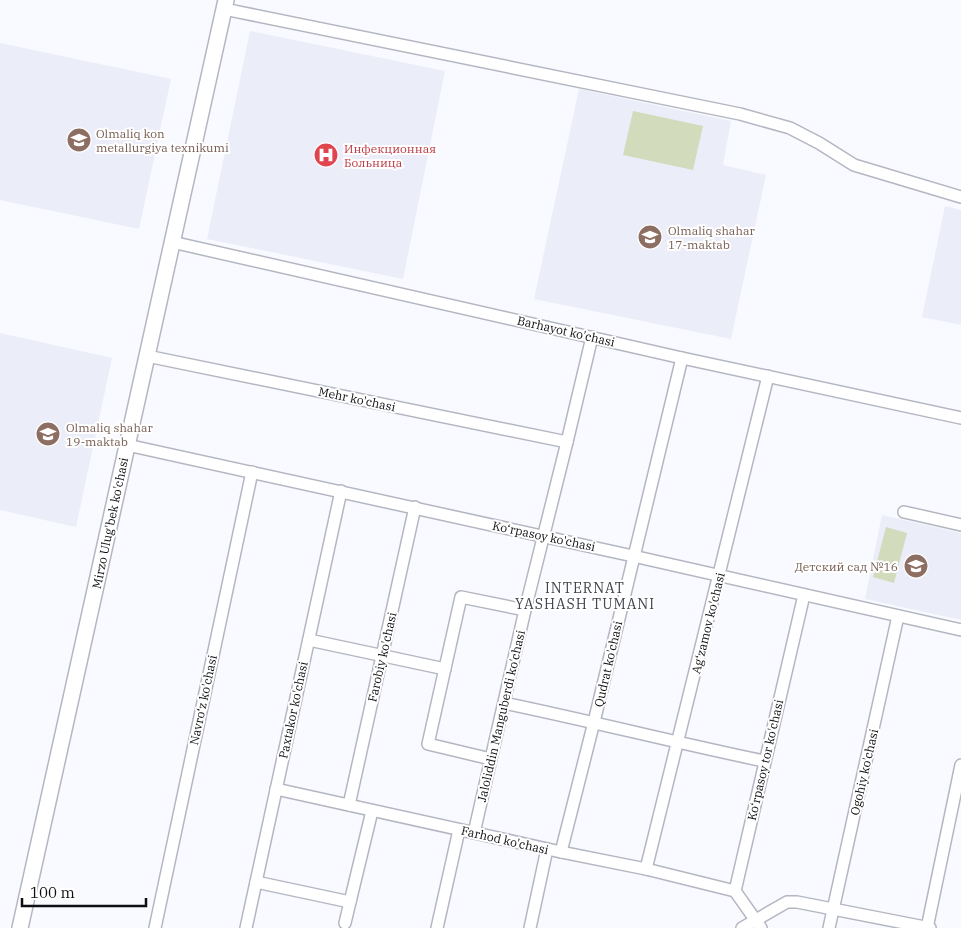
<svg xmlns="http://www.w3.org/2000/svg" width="961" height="928" font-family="'IBM Plex Serif',serif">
<rect width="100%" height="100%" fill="#f9faff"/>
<!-- built -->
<g fill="#ebedf8">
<polygon points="250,31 445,71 403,279 207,239"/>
<polygon points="0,43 171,79 139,229 0,200"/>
<polygon points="579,89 731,121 723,165 766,175 731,339 534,299"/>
<polygon points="945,206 961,210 961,325 922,317"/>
<polygon points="0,333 112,358 76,527 0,510"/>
<polygon points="882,515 961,533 961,620 865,599"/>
</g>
<!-- green -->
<g fill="#d3dbbd">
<polygon points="633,111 703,126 693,170 623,155"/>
<polygon points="886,527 907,533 894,583 873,577"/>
</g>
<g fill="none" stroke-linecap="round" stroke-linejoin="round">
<defs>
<g id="minor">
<polyline points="224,9 740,114 790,128 819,143 854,165 961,197"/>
<polyline points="172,242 682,358 961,418"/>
<polyline points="147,356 567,442"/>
<polyline points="127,445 633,556 961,630"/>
<polyline points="904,512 961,525"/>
<polyline points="309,640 445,669"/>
<path d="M504,703C591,721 677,743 764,761"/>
<polyline points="491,759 428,744 461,597 525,610"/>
<polyline points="276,789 561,852 646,869 735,891"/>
<polyline points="349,805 415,507"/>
<polyline points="474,833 525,610 567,442 592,337"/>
<polyline points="561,852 594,722 682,358"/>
<polyline points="646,869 768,376"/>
<polyline points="256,882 350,902 372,811"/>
<polyline points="345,923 350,902"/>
<polyline points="155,928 252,472"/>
<polyline points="246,928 341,491"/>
<polyline points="437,928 459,830"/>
<polyline points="530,928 547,849"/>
<polyline points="742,928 787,902 797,902 930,928"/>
<polyline points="761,928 735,891 804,595"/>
<polyline points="829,928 898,616"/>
<polyline points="927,928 961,765"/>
</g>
<polyline id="major" points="20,928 226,0"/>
</defs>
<!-- minor casing -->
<use href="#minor" stroke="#b4b6c2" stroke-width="14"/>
<!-- major casing -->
<use href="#major" stroke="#b4b6c2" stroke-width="18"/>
<!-- minor -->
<use href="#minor" stroke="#fff" stroke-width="11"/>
<!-- major -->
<use href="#major" stroke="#fff" stroke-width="15"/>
</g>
<!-- icons -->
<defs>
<symbol id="university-disc" viewBox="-11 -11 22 22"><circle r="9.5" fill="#8d6e63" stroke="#fff"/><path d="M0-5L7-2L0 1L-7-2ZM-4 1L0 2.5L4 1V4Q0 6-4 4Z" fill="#fff"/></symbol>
<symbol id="hospital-disc" viewBox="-11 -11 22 22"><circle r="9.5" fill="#e0444e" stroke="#fff"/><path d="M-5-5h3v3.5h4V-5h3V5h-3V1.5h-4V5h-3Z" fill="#fff"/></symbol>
<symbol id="school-disc" viewBox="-11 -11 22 22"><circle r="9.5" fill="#8d6e63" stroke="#fff"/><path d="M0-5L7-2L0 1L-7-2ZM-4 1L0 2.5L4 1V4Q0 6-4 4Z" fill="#fff"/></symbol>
</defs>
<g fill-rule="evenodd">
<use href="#university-disc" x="65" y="126" width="28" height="28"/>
<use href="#hospital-disc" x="312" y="141" width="28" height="28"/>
<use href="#school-disc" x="636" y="223" width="28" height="28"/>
<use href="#school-disc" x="34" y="420" width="28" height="28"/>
<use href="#school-disc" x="902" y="552" width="28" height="28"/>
</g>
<g text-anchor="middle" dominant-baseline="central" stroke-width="4" stroke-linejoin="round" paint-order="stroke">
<!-- education labels -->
<g font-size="12" fill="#785e54" stroke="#fff" text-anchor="start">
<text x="96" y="133">Olmaliq kon<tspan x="96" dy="14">metallurgiya texnikumi</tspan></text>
<text x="668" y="230">Olmaliq shahar<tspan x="668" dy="14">17-maktab</tspan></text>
<text x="66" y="427">Olmaliq shahar<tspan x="66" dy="14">19-maktab</tspan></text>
<text x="898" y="566" text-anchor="end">Детский сад №16</text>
</g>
<!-- health labels -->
<g font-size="12" fill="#be3a42" stroke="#fff" text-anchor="start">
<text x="344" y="148">Инфекционная<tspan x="344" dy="14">Больница</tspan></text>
</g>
<!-- street labels -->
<g font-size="12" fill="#0f0f13" stroke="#fff">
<text transform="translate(566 331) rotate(13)">Barhayot ko'chasi</text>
<text transform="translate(357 399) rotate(12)">Mehr ko'chasi</text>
<text transform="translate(110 523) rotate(-78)">Mirzo Ulug'bek ko'chasi</text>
<text transform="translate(544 536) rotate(12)">Ko‘rpasoy ko'chasi</text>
<text transform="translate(708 623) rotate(-76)">Ag‘zamov ko'chasi</text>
<text transform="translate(382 657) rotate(-77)">Farobiy ko'chasi</text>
<text transform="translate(608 664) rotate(-77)">Qudrat ko'chasi</text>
<text transform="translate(203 700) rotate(-78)">Navro‘z ko'chasi</text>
<text transform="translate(293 710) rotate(-78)">Paxtakor ko'chasi</text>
<text transform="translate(501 716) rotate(-77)">Jaloliddin Manguberdi ko'chasi</text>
<text transform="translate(765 760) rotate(-77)">Ko‘rpasoy tor ko'chasi</text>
<text transform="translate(864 772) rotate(-77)">Ogohiy ko'chasi</text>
<text transform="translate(505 840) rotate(13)">Farhod ko'chasi</text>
</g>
<!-- neighbourhood labels -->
<g font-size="14" letter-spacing="1" fill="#43454e" stroke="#fff">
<text x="585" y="588">INTERNAT<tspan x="585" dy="16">YASHASH TUMANI</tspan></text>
</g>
</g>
<!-- scale -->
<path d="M22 898v8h124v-8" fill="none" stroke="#0f0f13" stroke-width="2.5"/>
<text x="30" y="898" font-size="15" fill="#0f0f13" stroke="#ffffff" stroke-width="4" paint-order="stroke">100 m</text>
</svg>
